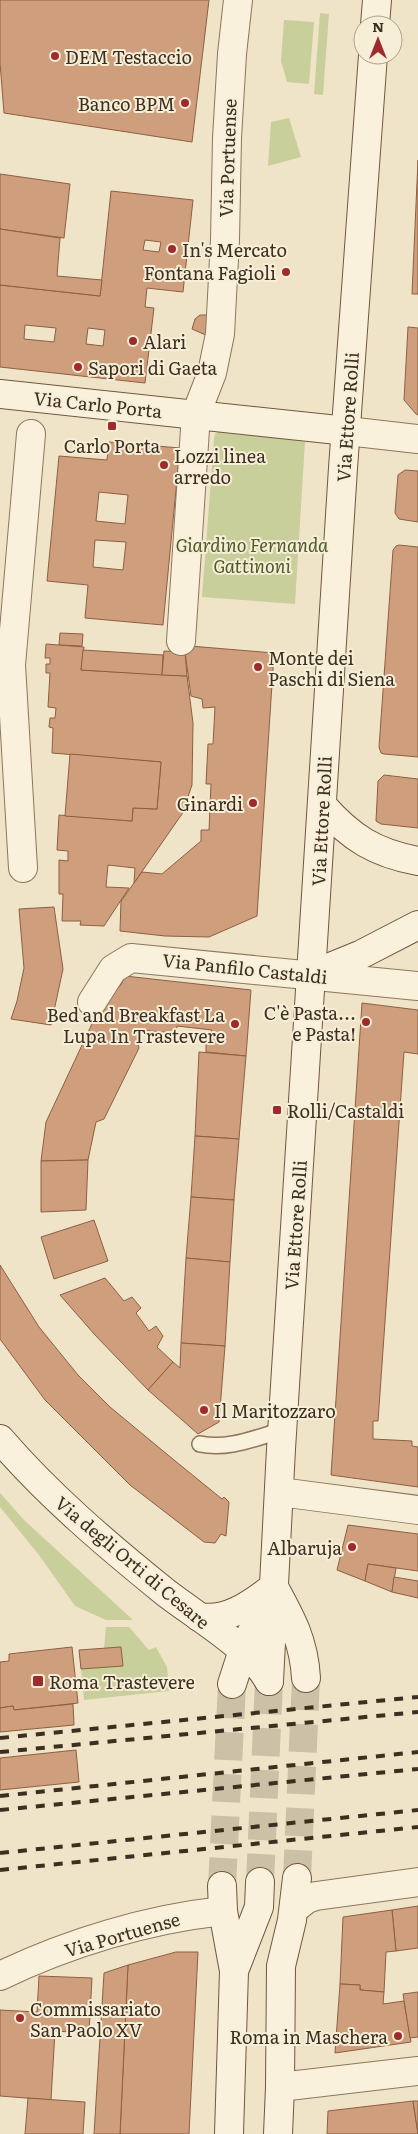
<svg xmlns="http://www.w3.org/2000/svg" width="418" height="2134" font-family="Literata,serif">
<rect width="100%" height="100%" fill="#f0e4c8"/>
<!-- green -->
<g fill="#c9cf9b">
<polygon points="320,13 329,14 323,95 314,94"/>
<polygon points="284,20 314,22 309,84 287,82 281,61"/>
<polygon points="289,118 301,157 268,166 271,122"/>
<polygon points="219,431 299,439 305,442 295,604 202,597 214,439 215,434"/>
<polygon points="0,1493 24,1520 133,1620 106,1620 75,1606 39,1555 0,1507"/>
<polygon points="106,1627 129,1627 149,1650 156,1647 167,1667 169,1691 84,1700 81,1669 122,1666 104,1648"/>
</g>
<!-- building -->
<g fill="#cf9f7d" stroke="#8d5f41" fill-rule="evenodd">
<polygon points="0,0 209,0 192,142 4,113 0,63"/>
<polygon points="418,160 418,294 412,294"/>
<polygon points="0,174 70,184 64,238 0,229"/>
<path d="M111,191L193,200L183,292L147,288L145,307L154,308L145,383L0,367V285L100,296ZM145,240L161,242L159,252L143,250ZM25,325L56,328L54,342L24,339ZM88,328L105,330L103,346L86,344Z"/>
<polygon points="0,229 60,238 57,276 102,280 100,296 0,285"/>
<polygon points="200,315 206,315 211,320 208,336 192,329 195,319"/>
<polygon points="408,327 418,328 418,415 416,414 404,400"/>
<path d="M109,442L180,448L163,625L85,618L88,585L47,581L59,456L107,460ZM99,492L128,495L125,524L96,521ZM95,540L126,542L123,570L93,567Z"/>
<polygon points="405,470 418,471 418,522 399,519 395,513 398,475"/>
<polygon points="399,545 418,547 418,757 384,754 381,753 379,747 393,550 396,546"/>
<polygon points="60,633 83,634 82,646 59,645"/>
<polygon points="46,644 84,647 81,670 187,676 193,723 192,785 182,814 134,883 135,868 108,865 106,887 129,888 104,926 80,925 81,921 62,921 63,894 59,894 59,860 68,861 68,851 57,850 59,815 132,821 133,808 157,809 161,762 52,753 53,728 49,727 50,718 55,718 56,708 48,707 50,673 46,673 46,664 50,664 50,658 45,658"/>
<polygon points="190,646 274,653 257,916 209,937 165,936 120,931 121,901 142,872 162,874 201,841 201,830 209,830 211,784 206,784 208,744 213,744 215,707 203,708 202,699 191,696 185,652 190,651"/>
<polygon points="83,650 163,655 162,675 81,670"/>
<polygon points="164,651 185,652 187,676 162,675"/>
<polygon points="70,754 161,762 157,809 133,808 132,821 65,816"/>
<polygon points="384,775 418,779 418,828 381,824 376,821 378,781"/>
<polygon points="54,907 63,969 51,1025 11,1019 17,1001 24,968 19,909"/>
<polygon points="125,976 251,990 246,1056 206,1052 206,1040 212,1030 177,1026 176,1033 138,1030 137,1039 139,1048 104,1119 96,1122 88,1160 41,1161 46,1122 98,1011 108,994 121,985"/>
<polygon points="362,1003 418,1010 418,1054 404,1052 378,1421 373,1421 373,1439 412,1441 412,1446 418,1447 418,1487 331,1475"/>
<polygon points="199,1052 246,1056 239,1139 195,1136"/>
<polygon points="195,1136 239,1139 234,1200 191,1197"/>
<polygon points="88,1160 86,1210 41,1212 41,1161"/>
<polygon points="191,1197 234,1200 230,1262 186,1258"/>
<polygon points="94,1220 108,1261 54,1279 41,1237"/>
<polygon points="186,1258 230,1262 225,1346 181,1343"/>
<polygon points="0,1265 39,1327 78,1375 110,1407 174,1460 222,1499 224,1497 229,1502 226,1536 221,1534 215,1543 204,1542 130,1485 45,1400 0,1339"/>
<polygon points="105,1278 124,1301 132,1297 141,1308 136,1313 149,1331 156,1326 163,1336 157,1347 173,1362 148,1390 95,1335 60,1295"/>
<polygon points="181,1343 225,1346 219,1422 198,1434 148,1390 173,1362 180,1368"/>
<polygon points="348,1525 418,1534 418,1571 368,1564 365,1581 337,1570"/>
<polygon points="368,1564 396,1568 392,1592 365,1581"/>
<polygon points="394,1577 418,1581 418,1598 392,1592"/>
<polygon points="72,1647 78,1703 14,1710 13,1706 0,1708 0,1662 9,1661 9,1654"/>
<polygon points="121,1647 123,1666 81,1669 79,1650"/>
<polygon points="73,1704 74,1725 0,1732 0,1708 13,1706 14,1710"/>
<polygon points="76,1750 79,1782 0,1790 0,1758"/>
<polygon points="418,1906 418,1948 396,1951 392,1910"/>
<polygon points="392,1910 396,1951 386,1952 384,1992 360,1990 360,1985 340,1984 343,1917"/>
<polygon points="176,1952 198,1952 189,2134 120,2134 128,1965"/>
<polygon points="128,1965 120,2134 94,2134 104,1973"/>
<polygon points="39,1976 92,1978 89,2033 55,2031 51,2100 0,2096 0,2010 37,2012"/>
<polygon points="340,1984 360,1985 360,1990 384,1992 383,2004 404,2001 411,2042 335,2053"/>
<polygon points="418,1992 418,2037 410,2038 403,1994"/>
<polygon points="28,2098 85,2102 83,2134 25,2134"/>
<polygon points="413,2101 418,2134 327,2134 328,2111"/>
<polygon points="413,2101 418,2101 418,2134"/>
</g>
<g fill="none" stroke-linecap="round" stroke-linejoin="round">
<!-- secondary-tunnel -->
<g stroke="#ccc0a6" stroke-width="28" stroke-dasharray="28 14" stroke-linecap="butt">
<polyline points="297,1878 306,1678"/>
<polyline points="260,1882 269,1681"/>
<polyline points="222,1886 232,1684"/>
</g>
<defs>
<path id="lane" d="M200,1444C228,1450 255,1438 283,1430"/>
<g id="street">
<polyline points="347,431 418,439"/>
<polyline points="181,641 196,414 212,373 220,334 225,240 227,138 232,54 238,0"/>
<polyline points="23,868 11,665 31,434"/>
<polyline points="92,1002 113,969 131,958 418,986"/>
<polyline points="280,1492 418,1510"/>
<polyline points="294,1909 307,1899 316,1896 418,1882"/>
<path d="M0,1976C68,1943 148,1919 223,1911"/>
<polyline points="280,2087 418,2071"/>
</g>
<g id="secondary">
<polyline points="375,25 377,0"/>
<polyline points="0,394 347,431"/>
<path d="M322,805C351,838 375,853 418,861"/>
<polyline points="311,975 360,955 418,925"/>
<path d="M0,1439C49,1496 107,1545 165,1592C197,1617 250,1647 269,1681"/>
<path d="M274,1587C291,1618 304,1641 306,1678"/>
<path d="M199,1617C226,1622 250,1605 271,1589"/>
<polyline points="269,1681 281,1449 343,468 373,55"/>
<polyline points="232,1684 243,1650 270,1595"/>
<polyline points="222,1886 223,1911 234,1971 229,2134"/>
<polyline points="234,1971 259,1907 260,1882"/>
<polyline points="278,2134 280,2087 281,1966 292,1920 297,1878"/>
</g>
</defs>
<!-- lane casing -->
<use href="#lane" stroke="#8d765c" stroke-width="18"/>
<!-- street casing -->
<use href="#street" stroke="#8d765c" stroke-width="30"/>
<!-- secondary casing -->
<use href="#secondary" stroke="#6f573f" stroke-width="30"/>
<!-- lane -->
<use href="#lane" stroke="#faf1dc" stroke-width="15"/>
<!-- street -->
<use href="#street" stroke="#faf1dc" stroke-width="28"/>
<!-- secondary -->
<use href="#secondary" stroke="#faf1dc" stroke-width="28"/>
<!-- rail -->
<g stroke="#3d2e20" stroke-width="4" stroke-dasharray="9 9" stroke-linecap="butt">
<polyline points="0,1738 418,1697"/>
<polyline points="0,1752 418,1712"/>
<polyline points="0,1796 418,1752"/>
<polyline points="0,1810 418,1769"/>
<polyline points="0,1853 418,1810"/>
<polyline points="0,1870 418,1827"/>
</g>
</g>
<!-- markers -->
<g fill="#9e2a2b" stroke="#f7eed8" stroke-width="2">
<circle cx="55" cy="56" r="5"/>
<circle cx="185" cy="103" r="5"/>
<circle cx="172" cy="249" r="5"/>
<circle cx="286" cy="272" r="5"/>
<circle cx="133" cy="341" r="5"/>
<circle cx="78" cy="367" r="5"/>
<rect x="107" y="421" width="10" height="10" rx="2.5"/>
<circle cx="164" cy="465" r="5"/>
<circle cx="258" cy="667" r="5"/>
<circle cx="253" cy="803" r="5"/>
<circle cx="366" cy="1022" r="5"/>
<circle cx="235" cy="1024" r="5"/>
<rect x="272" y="1105" width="10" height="10" rx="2.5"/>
<circle cx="204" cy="1410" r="5"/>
<circle cx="352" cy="1547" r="5"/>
<rect x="32" y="1675" width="12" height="12" rx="2.5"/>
<circle cx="20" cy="2018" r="5"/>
<circle cx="398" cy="2036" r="5"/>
</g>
<g text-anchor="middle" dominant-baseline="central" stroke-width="4" stroke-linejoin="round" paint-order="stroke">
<!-- poi labels -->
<g font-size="18" fill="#3d2e20" stroke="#f7eed8" text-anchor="start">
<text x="65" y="56">DEM Testaccio</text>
<text x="175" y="103" text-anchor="end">Banco BPM</text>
<text x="182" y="249">In's Mercato</text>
<text x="276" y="272" text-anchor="end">Fontana Fagioli</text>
<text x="143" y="341">Alari</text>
<text x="88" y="367">Sapori di Gaeta</text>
<text x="112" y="445" text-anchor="middle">Carlo Porta</text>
<text x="174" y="455">Lozzi linea<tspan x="174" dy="21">arredo</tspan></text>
<text x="268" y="657">Monte dei<tspan x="268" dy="21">Paschi di Siena</tspan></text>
<text x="243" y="803" text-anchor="end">Ginardi</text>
<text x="356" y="1012" text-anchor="end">C'è Pasta...<tspan x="356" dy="21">e Pasta!</tspan></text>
<text x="225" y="1014" text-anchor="end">Bed and Breakfast La<tspan x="225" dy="21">Lupa In Trastevere</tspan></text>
<text x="287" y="1110">Rolli/Castaldi</text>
<text x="214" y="1410">Il Maritozzaro</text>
<text x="342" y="1547" text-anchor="end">Albaruja</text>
<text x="49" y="1681">Roma Trastevere</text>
<text x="30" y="2008">Commissariato<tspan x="30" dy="21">San Paolo XV</tspan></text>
<text x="388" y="2036" text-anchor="end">Roma in Maschera</text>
</g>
<!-- street labels -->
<g font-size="18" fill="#3d2e20" stroke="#f7eed8">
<text transform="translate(227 158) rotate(-88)">Via Portuense</text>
<text transform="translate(98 404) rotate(6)">Via Carlo Porta</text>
<text transform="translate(347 417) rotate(-86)">Via Ettore Rolli</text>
<text transform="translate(321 821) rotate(-87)">Via Ettore Rolli</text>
<text transform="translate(245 968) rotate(6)">Via Panfilo Castaldi</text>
<text transform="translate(295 1225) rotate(-86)">Via Ettore Rolli</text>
<text transform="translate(133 1562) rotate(40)">Via degli Orti di Cesare</text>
<text transform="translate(122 1934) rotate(-16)">Via Portuense</text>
</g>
<!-- park labels -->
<g font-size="18" font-style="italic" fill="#4d5a26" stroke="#f7eed8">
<text x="252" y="544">Giardino Fernanda<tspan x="252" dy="21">Gattinoni</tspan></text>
</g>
</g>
<!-- north arrow -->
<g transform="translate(378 40)"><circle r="24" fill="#f7eed8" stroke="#ada18e"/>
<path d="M0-4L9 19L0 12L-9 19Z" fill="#9e2a2b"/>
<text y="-8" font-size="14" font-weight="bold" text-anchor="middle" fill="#3d2e20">N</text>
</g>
</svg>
